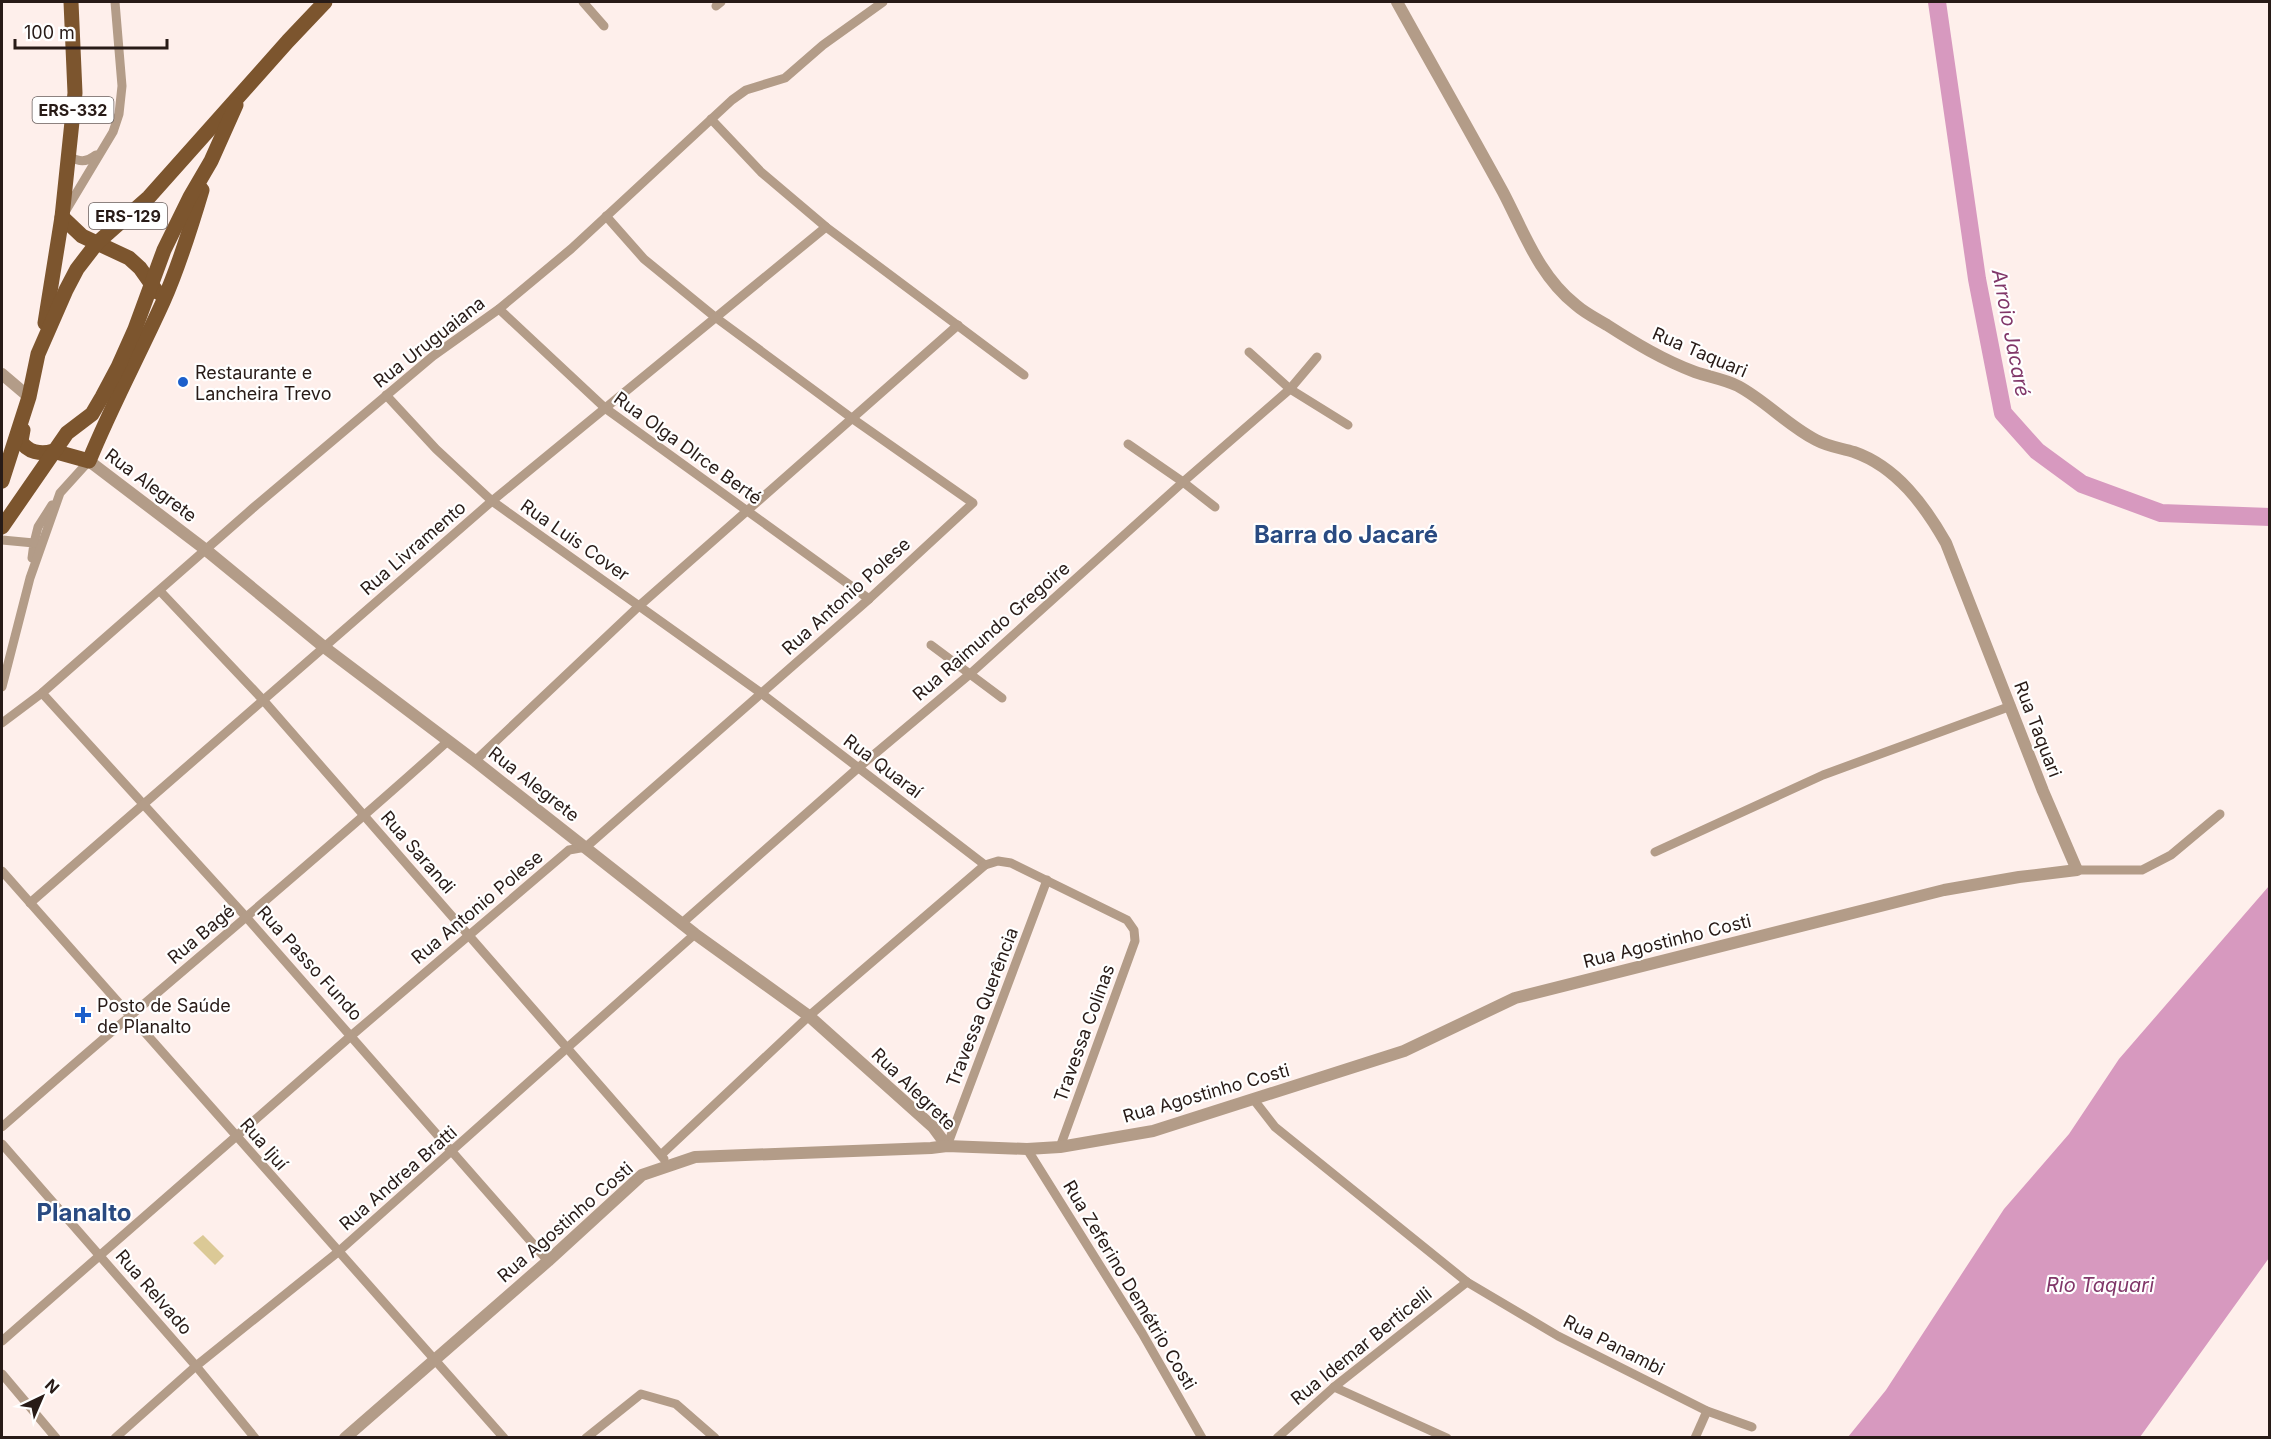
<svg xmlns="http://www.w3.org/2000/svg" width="2271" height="1439" font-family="Inter,sans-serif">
<rect width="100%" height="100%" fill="#feefeb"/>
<!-- green -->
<polygon fill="#dbc996" points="203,1235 224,1256 215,1265 193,1243"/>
<!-- water -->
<polygon fill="#d799bf" points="2269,886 2269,1258 2140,1437 1848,1437 1886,1390 2004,1209 2069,1134 2119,1059"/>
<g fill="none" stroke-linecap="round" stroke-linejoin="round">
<!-- river -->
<polyline stroke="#d799bf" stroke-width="18" points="1937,2 1977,279 2003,413 2037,451 2082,484 2161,513 2270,517"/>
<!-- minor -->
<g stroke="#b39c88" stroke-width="9">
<polyline points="583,2 604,26"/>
<polyline points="716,6 721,2"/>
<polyline points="711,119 761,172 826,227 1024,375"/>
<path d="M68,156C80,162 85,163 96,155"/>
<polyline points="65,212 113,132 119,114 122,86 115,2"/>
<polyline points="499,309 605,408 869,599"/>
<polyline points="1249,352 1290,389 1348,425"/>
<polyline points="386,395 436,449 492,501 761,693 985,865"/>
<polyline points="1128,444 1183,482 1215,507"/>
<polyline points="2,540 34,543 32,558"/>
<polyline points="34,543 38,527 52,505"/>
<polyline points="160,591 264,701 664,1159"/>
<polyline points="931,645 1002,698"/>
<polyline points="2,687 30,578 60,493 89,461"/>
<polyline points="42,693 247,918 548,1261"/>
<polyline points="2,723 42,693 253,508 433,356 499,309 571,249 732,100 746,90 785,78 823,45 883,2"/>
<polyline points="475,761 639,606 958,325"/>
<polyline points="1655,852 1823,775 2011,706"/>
<polyline points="2077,870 2142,870 2171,855 2220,814"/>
<polyline points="2,871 504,1438"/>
<polyline points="30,903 492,501 826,227"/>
<polyline points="681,924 858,768 970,674 1183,482 1290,389 1317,357"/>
<polyline points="1254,1100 1275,1127 1467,1282 1558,1336 1707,1411 1752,1427"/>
<path d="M2,1127C149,997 302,873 448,741"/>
<polyline points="2,1144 196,1366 255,1438"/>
<polyline points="947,1146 1047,880"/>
<polyline points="1027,1149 1142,1333 1202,1438"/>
<polyline points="662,1154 809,1016 985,865 998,861 1011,863 1127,920 1134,930 1135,941 1060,1147"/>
<polyline points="2,1341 352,1035 569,850 586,847 869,599 973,503 853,419 715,317 644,259 606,216"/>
<polyline points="2,1374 56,1438"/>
<polyline points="1334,1387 1447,1438"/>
<polyline points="115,1438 196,1366 338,1252 695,934"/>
<polyline points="586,1438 641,1394 676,1404 715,1438"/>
<polyline points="1277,1438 1334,1387 1467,1282"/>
<polyline points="1695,1438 1707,1411"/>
</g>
<!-- tertiary -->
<g stroke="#b39c88" stroke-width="12">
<polyline points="2,374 29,397"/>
<polyline points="89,461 206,550 324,647 475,761 695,934 809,1016 933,1127 947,1146"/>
<path d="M345,1438L548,1261L642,1175L695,1157L931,1148L947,1146L1027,1149L1060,1147L1153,1131L1404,1051L1515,998L1944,890L2019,877L2077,870L2043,791L1946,543C1925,506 1897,467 1854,452C1841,448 1829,447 1816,440C1787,425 1766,401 1738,386C1724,379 1709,377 1695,372C1663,360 1635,343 1607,325C1597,319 1585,313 1576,305C1539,276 1524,232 1503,192C1468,128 1432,65 1397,2"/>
</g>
<!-- primary -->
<g stroke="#7c552e" stroke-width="15">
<polyline points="62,217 82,236 129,258 140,268 157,292"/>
<polyline points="45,323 62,217 75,93 71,2"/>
<path d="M23,430L21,441C27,452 41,455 53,451L89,461C111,407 139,355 163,302C179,266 191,227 202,190"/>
<polyline points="2,481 29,397 38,354 66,290 77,269 97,243 149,197 288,41 325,2"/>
<polyline points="2,527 67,433 92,414 102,397 118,367 135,329 164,250 190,197 211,161 236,105"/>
</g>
</g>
<!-- markers -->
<g fill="#1c5fcb" stroke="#fff" stroke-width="2">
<circle cx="183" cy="382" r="6"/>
<path d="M80 1006h6v6h6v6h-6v6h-6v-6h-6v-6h6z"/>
</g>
<g text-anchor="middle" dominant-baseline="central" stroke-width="4.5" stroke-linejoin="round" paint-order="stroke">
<!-- shield labels -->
<g fill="#fff" stroke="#685f5d" stroke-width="1.5">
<rect x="32.5" y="97" width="81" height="26" rx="4.5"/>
<rect x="89" y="203" width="78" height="26" rx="4.5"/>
</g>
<g font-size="16" font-weight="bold" fill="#281b17">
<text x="73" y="110">ERS-332</text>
<text x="128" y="216">ERS-129</text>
</g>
<!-- street labels -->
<g font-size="18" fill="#281b17" stroke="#fff">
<text transform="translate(429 342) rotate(-38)">Rua Uruguaiana</text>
<text transform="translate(1700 352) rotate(23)">Rua Taquari</text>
<text transform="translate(688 448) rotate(36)">Rua Olga DIrce Berté</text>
<text transform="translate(151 485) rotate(37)">Rua Alegrete</text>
<text transform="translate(575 540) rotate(35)">Rua Luis Cover</text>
<text transform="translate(413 548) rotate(-41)">Rua Livramento</text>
<text transform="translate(846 596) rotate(-42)">Rua Antonio Polese</text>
<text transform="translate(991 631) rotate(-41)">Rua Raimundo Gregoire</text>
<text transform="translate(2038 729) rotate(69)">Rua Taquari</text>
<text transform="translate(883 766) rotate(37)">Rua Quaraí</text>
<text transform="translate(534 784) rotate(38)">Rua Alegrete</text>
<text transform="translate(418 852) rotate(49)">Rua Sarandi</text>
<text transform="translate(477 907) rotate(-40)">Rua Antonio Polese</text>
<text transform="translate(201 934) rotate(-40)">Rua Bagé</text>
<text transform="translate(1667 941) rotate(-14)">Rua Agostinho Costi</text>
<text transform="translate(310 963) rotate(48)">Rua Passo Fundo</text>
<text transform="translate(982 1007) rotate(-69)">Travessa Querência</text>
<text transform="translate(1084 1033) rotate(-70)">Travessa Colinas</text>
<text transform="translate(914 1089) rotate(44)">Rua Alegrete</text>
<text transform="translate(1206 1093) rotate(-16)">Rua Agostinho Costi</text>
<text transform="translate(264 1144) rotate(49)">Rua Ijuí</text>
<text transform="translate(398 1178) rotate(-41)">Rua Andrea Bratti</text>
<text transform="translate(565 1222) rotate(-41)">Rua Agostinho Costi</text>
<text transform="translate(1130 1285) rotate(59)">Rua Zeferino Demétrio Costi</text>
<text transform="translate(154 1292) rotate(49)">Rua Relvado</text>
<text transform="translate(1614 1345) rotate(27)">Rua Panambi</text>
<text transform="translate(1361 1346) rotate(-39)">Rua Idemar Berticelli</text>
</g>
<!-- poi labels -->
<g font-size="18" fill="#281b17" stroke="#fff" text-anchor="start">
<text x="195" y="372">Restaurante e<tspan x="195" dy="21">Lancheira Trevo</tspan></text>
<text x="97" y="1005">Posto de Saúde<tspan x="97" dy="21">de Planalto</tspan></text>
</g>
<!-- water labels -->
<g font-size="20" font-style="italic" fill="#813769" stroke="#fff">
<text transform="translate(2011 333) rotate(79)">Arroio Jacaré</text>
<text x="2100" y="1285">Rio Taquari</text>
</g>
<!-- district labels -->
<g font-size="24" font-weight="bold" fill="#294a81" stroke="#fff">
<text x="1346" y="534">Barra do Jacaré</text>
<text x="84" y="1212">Planalto</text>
</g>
</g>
<!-- border -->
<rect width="2271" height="1439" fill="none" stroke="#281b17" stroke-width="6"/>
<!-- north arrow -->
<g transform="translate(42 1397) rotate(44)" stroke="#ffffff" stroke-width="4.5" paint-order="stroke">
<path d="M0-4.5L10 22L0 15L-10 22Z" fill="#281b17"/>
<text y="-9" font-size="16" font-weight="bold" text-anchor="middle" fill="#281b17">N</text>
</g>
<!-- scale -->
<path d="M15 39v9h152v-9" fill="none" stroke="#281b17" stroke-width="3"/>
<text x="24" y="39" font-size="18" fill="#281b17" stroke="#ffffff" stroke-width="4.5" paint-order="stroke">100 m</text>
</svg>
